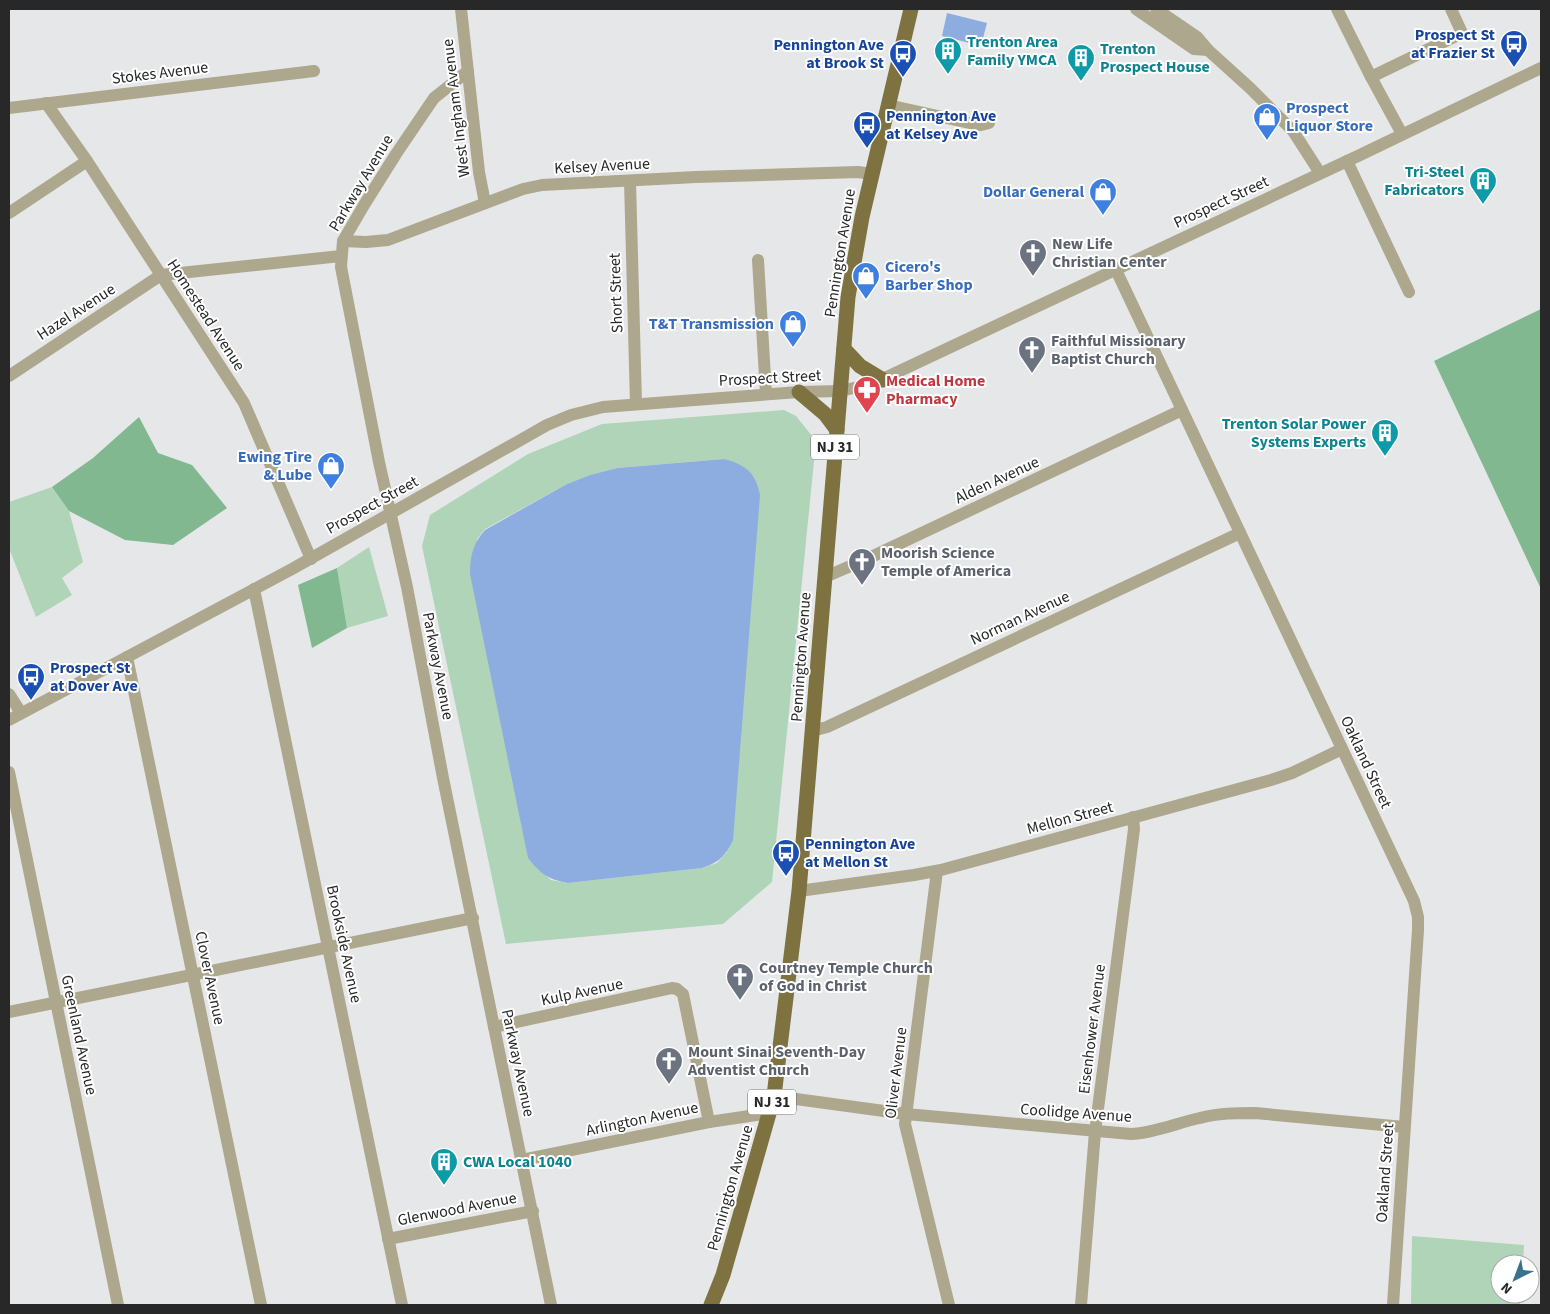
<svg xmlns="http://www.w3.org/2000/svg" width="1550" height="1314" font-family="'Source Sans 3',sans-serif">
<rect width="100%" height="100%" fill="#e6e7e8"/>
<!-- green -->
<g fill="#b0d4b8" fill-rule="evenodd">
<path d="M784,410L796,416L816,441L772,882L723,924L506,944L422,546L430,515L528,454L602,424ZM724,459L727,852L717,863L702,868L568,883L551,880L528,858L477,539L485,529L567,484L590,475L617,468Z"/>
<polygon points="52,487 69,511 83,562 62,578 72,595 36,617 9,548 9,502"/>
<polygon points="369,547 388,616 347,628 337,568"/>
<polygon points="1412,1236 1524,1245 1523,1264 1500,1264 1500,1294 1521,1294 1520,1305 1411,1305"/>
</g>
<!-- forest -->
<g fill="#81b88f">
<polygon points="1541,309 1541,589 1434,361"/>
<polygon points="139,417 158,453 192,465 227,508 173,545 125,540 69,511 52,487 93,458"/>
<polygon points="337,568 347,628 312,648 298,585"/>
</g>
<!-- water -->
<g fill="#8dace0">
<polygon points="947,13 987,23 981,46 942,36"/>
<path d="M724,459C746,465 755,472 760,495L733,840C725,856 720,862 702,868L568,883C547,879 541,874 528,858L470,574C470,556 473,543 485,530L567,484L590,475L617,468Z"/>
</g>
<g fill="none" stroke-linecap="round" stroke-linejoin="round">
<!-- minor -->
<g stroke="#ada78d" stroke-width="12">
<polyline points="461,9 479,172 485,203"/>
<polyline points="1136,9 1194,49 1208,50 1197,37 1156,9"/>
<polyline points="1337,9 1371,77 1402,134"/>
<polyline points="1208,50 1250,88 1293,131 1320,173"/>
<polyline points="468,71 434,98 396,154 364,205 343,241 341,267 379,462 407,587 443,778 551,1305"/>
<polyline points="1371,77 1462,33 1451,9"/>
<polyline points="46,103 87,161 244,403 311,559"/>
<polyline points="888,105 974,124 981,125 989,123"/>
<polyline points="9,108 314,71"/>
<polyline points="1347,161 1409,292"/>
<polyline points="630,181 636,404"/>
<polyline points="9,213 87,161"/>
<polyline points="343,241 366,242 388,240 523,189 542,185 696,177 858,172 871,174"/>
<polyline points="758,260 766,394"/>
<polyline points="1116,270 1414,901 1418,917 1418,930 1393,1305"/>
<polyline points="9,376 161,275 341,256"/>
<polyline points="825,577 869,558 1182,410"/>
<polyline points="254,589 402,1305"/>
<polyline points="127,657 261,1305"/>
<polyline points="9,694 21,713"/>
<polyline points="9,720 292,569 547,425 571,415 603,407 799,392 840,391 872,384 1360,155 1541,68"/>
<polyline points="812,731 827,727 1240,533"/>
<polyline points="9,772 118,1305"/>
<polyline points="937,871 905,1124 949,1305"/>
<polyline points="799,891 914,875 941,870 1271,780 1292,773 1342,749"/>
<polyline points="9,1012 473,918"/>
<polyline points="494,1027 672,988 677,989 683,994 709,1122"/>
<path d="M774,1096L906,1114L1131,1134C1155,1133 1176,1123 1200,1118C1218,1113 1236,1113 1255,1113L1404,1127"/>
<polyline points="522,1160 709,1122 770,1113"/>
<polyline points="388,1239 533,1211"/>
<polyline points="1081,1305 1095,1132 1134,829 1133,817"/>
</g>
<!-- major -->
<g stroke="#7d7240" stroke-width="15">
<polyline points="844,349 860,366 883,380"/>
<polyline points="799,392 825,414 837,430"/>
<polyline points="711,1305 723,1275 774,1096 799,891 848,297 862,217 911,9"/>
</g>
</g>
<!-- icons -->
<defs>
<symbol id="bus-pin" viewBox="-11 -11 22 30"><path d="M0 17L-7.5 6A9.5 9.5 0 1 1 7.5 6Z" fill="#1a4fb4" stroke="#fff"/><path d="M-5-6H5V4H4V6H2V4H-2V6H-4V4H-5ZM-3.5-4V0h7V-4ZM-3.5 1.2v1.5H-2V1.2ZM2 1.2v1.5H3.5V1.2Z" fill="#fff"/></symbol>
<symbol id="building-pin" viewBox="-11 -11 22 30"><path d="M0 17L-7.5 6A9.5 9.5 0 1 1 7.5 6Z" fill="#0f9aa8" stroke="#fff"/><path d="M-4-6H4V6H1V3H-1V6H-4ZM-2.5-4.3h1.7v1.8h-1.7ZM.8-4.3h1.7v1.8H.8ZM-2.5-1h1.7V.8h-1.7ZM.8-1h1.7V.8H.8Z" fill="#fff"/></symbol>
<symbol id="shop-pin" viewBox="-11 -11 22 30"><path d="M0 17L-7.5 6A9.5 9.5 0 1 1 7.5 6Z" fill="#3f7fe0" stroke="#fff"/><path d="M-5-2.5h2.3a2.7 3.5 0 0 1 5.4 0H5L5.5 6h-11ZM-1.5-2.5h3a1.5 2.3 0 0 0-3 0Z" fill="#fff"/></symbol>
<symbol id="church-pin" viewBox="-11 -11 22 30"><path d="M0 17L-7.5 6A9.5 9.5 0 1 1 7.5 6Z" fill="#6b7280" stroke="#fff"/><path d="M-1.2-6h2.4v3.5h3.3v2.4h-3.3V6h-2.4V-.1h-3.3v-2.4h3.3Z" fill="#fff"/></symbol>
<symbol id="pharmacy-pin" viewBox="-11 -11 22 30"><path d="M0 17L-7.5 6A9.5 9.5 0 1 1 7.5 6Z" fill="#e0444e" stroke="#fff"/><path d="M-2-6h4v4h4v4h-4v4h-4v-4h-4v-4h4Z" fill="#fff"/></symbol>
</defs>
<g fill-rule="evenodd">
<use href="#bus-pin" x="1498" y="28" width="32" height="43"/>
<use href="#building-pin" x="932" y="35" width="32" height="43"/>
<use href="#bus-pin" x="887" y="38" width="32" height="43"/>
<use href="#building-pin" x="1065" y="42" width="32" height="43"/>
<use href="#shop-pin" x="1251" y="101" width="32" height="43"/>
<use href="#bus-pin" x="851" y="109" width="32" height="43"/>
<use href="#building-pin" x="1467" y="165" width="32" height="43"/>
<use href="#shop-pin" x="1087" y="176" width="32" height="43"/>
<use href="#church-pin" x="1017" y="237" width="32" height="43"/>
<use href="#shop-pin" x="850" y="260" width="32" height="43"/>
<use href="#shop-pin" x="777" y="308" width="32" height="43"/>
<use href="#church-pin" x="1016" y="334" width="32" height="43"/>
<use href="#pharmacy-pin" x="851" y="374" width="32" height="43"/>
<use href="#building-pin" x="1369" y="417" width="32" height="43"/>
<use href="#shop-pin" x="315" y="450" width="32" height="43"/>
<use href="#church-pin" x="846" y="546" width="32" height="43"/>
<use href="#bus-pin" x="15" y="661" width="32" height="43"/>
<use href="#bus-pin" x="770" y="837" width="32" height="43"/>
<use href="#church-pin" x="724" y="961" width="32" height="43"/>
<use href="#church-pin" x="653" y="1045" width="32" height="43"/>
<use href="#building-pin" x="428" y="1146" width="32" height="43"/>
</g>
<g text-anchor="middle" dominant-baseline="central" stroke-width="4" stroke-linejoin="round" paint-order="stroke">
<!-- shield labels -->
<g fill="#fff" stroke="#686869" stroke-width="1">
<rect x="811" y="434.5" width="48" height="25" rx="4"/>
<rect x="748" y="1089.5" width="48" height="25" rx="4"/>
</g>
<g font-size="15" font-weight="bold" fill="#282829">
<text x="835" y="447">NJ 31</text>
<text x="772" y="1102">NJ 31</text>
</g>
<!-- transit labels -->
<g font-size="16" font-weight="bold" fill="#164399" stroke="#fff" text-anchor="start">
<text x="1495" y="35" text-anchor="end">Prospect St<tspan x="1495" dy="18">at Frazier St</tspan></text>
<text x="884" y="45" text-anchor="end">Pennington Ave<tspan x="884" dy="18">at Brook St</tspan></text>
<text x="886" y="116">Pennington Ave<tspan x="886" dy="18">at Kelsey Ave</tspan></text>
<text x="50" y="668">Prospect St<tspan x="50" dy="18">at Dover Ave</tspan></text>
<text x="805" y="844">Pennington Ave<tspan x="805" dy="18">at Mellon St</tspan></text>
</g>
<!-- culture labels -->
<g font-size="16" font-weight="bold" fill="#0d838f" stroke="#fff" text-anchor="start">
<text x="967" y="42">Trenton Area<tspan x="967" dy="18">Family YMCA</tspan></text>
<text x="1100" y="49">Trenton<tspan x="1100" dy="18">Prospect House</tspan></text>
<text x="1464" y="172" text-anchor="end">Tri-Steel<tspan x="1464" dy="18">Fabricators</tspan></text>
<text x="1366" y="424" text-anchor="end">Trenton Solar Power<tspan x="1366" dy="18">Systems Experts</tspan></text>
<text x="463" y="1162">CWA Local 1040</text>
</g>
<!-- street labels -->
<g font-size="16" fill="#282829" stroke="#fff">
<text transform="translate(160 73) rotate(-7)">Stokes Avenue</text>
<text transform="translate(456 108) rotate(-97)">West Ingham Avenue</text>
<text transform="translate(602 166) rotate(-3)">Kelsey Avenue</text>
<text transform="translate(361 183) rotate(-59)">Parkway Avenue</text>
<text transform="translate(1221 202) rotate(-25)">Prospect Street</text>
<text transform="translate(840 253) rotate(-81)">Pennington Avenue</text>
<text transform="translate(616 293) rotate(-92)">Short Street</text>
<text transform="translate(76 312) rotate(-33)">Hazel Avenue</text>
<text transform="translate(206 315) rotate(57)">Homestead Avenue</text>
<text transform="translate(770 378) rotate(-3)">Prospect Street</text>
<text transform="translate(997 480) rotate(-25)">Alden Avenue</text>
<text transform="translate(372 505) rotate(-29)">Prospect Street</text>
<text transform="translate(1020 618) rotate(-25)">Norman Avenue</text>
<text transform="translate(801 657) rotate(-86)">Pennington Avenue</text>
<text transform="translate(438 666) rotate(79)">Parkway Avenue</text>
<text transform="translate(1366 762) rotate(65)">Oakland Street</text>
<text transform="translate(1070 818) rotate(-15)">Mellon Street</text>
<text transform="translate(344 944) rotate(78)">Brookside Avenue</text>
<text transform="translate(210 978) rotate(78)">Clover Avenue</text>
<text transform="translate(582 992) rotate(-12)">Kulp Avenue</text>
<text transform="translate(1092 1029) rotate(-83)">Eisenhower Avenue</text>
<text transform="translate(79 1035) rotate(78)">Greenland Avenue</text>
<text transform="translate(518 1063) rotate(78)">Parkway Avenue</text>
<text transform="translate(896 1073) rotate(-83)">Oliver Avenue</text>
<text transform="translate(1076 1113) rotate(4)">Coolidge Avenue</text>
<text transform="translate(642 1119) rotate(-12)">Arlington Avenue</text>
<text transform="translate(1385 1173) rotate(-86)">Oakland Street</text>
<text transform="translate(730 1188) rotate(-74)">Pennington Avenue</text>
<text transform="translate(457 1209) rotate(-11)">Glenwood Avenue</text>
</g>
<!-- shop labels -->
<g font-size="16" font-weight="bold" fill="#366cbe" stroke="#fff" text-anchor="end">
<text x="1286" y="108" text-anchor="start">Prospect<tspan x="1286" dy="18">Liquor Store</tspan></text>
<text x="1084" y="192">Dollar General</text>
<text x="885" y="267" text-anchor="start">Cicero's<tspan x="885" dy="18">Barber Shop</tspan></text>
<text x="774" y="324">T&amp;T Transmission</text>
<text x="312" y="457">Ewing Tire<tspan x="312" dy="18">&amp; Lube</tspan></text>
</g>
<!-- worship labels -->
<g font-size="16" font-weight="bold" fill="#5b616d" stroke="#fff" text-anchor="start">
<text x="1052" y="244">New Life<tspan x="1052" dy="18">Christian Center</tspan></text>
<text x="1051" y="341">Faithful Missionary<tspan x="1051" dy="18">Baptist Church</tspan></text>
<text x="881" y="553">Moorish Science<tspan x="881" dy="18">Temple of America</tspan></text>
<text x="759" y="968">Courtney Temple Church<tspan x="759" dy="18">of God in Christ</tspan></text>
<text x="688" y="1052">Mount Sinai Seventh-Day<tspan x="688" dy="18">Adventist Church</tspan></text>
</g>
<!-- health labels -->
<g font-size="16" font-weight="bold" fill="#be3a42" stroke="#fff" text-anchor="start">
<text x="886" y="381">Medical Home<tspan x="886" dy="18">Pharmacy</tspan></text>
</g>
</g>
<!-- border -->
<rect width="1550" height="1314" fill="none" stroke="#282829" stroke-width="20"/>
<!-- north arrow -->
<g transform="translate(1515 1279) rotate(222)"><circle r="24" fill="#ffffff" stroke="#a9a9a9"/>
<path d="M0-4L9 19L0 12L-9 19Z" fill="#3a718c"/>
<text y="-8" font-size="14" font-weight="bold" text-anchor="middle" fill="#282829">N</text>
</g>
</svg>
